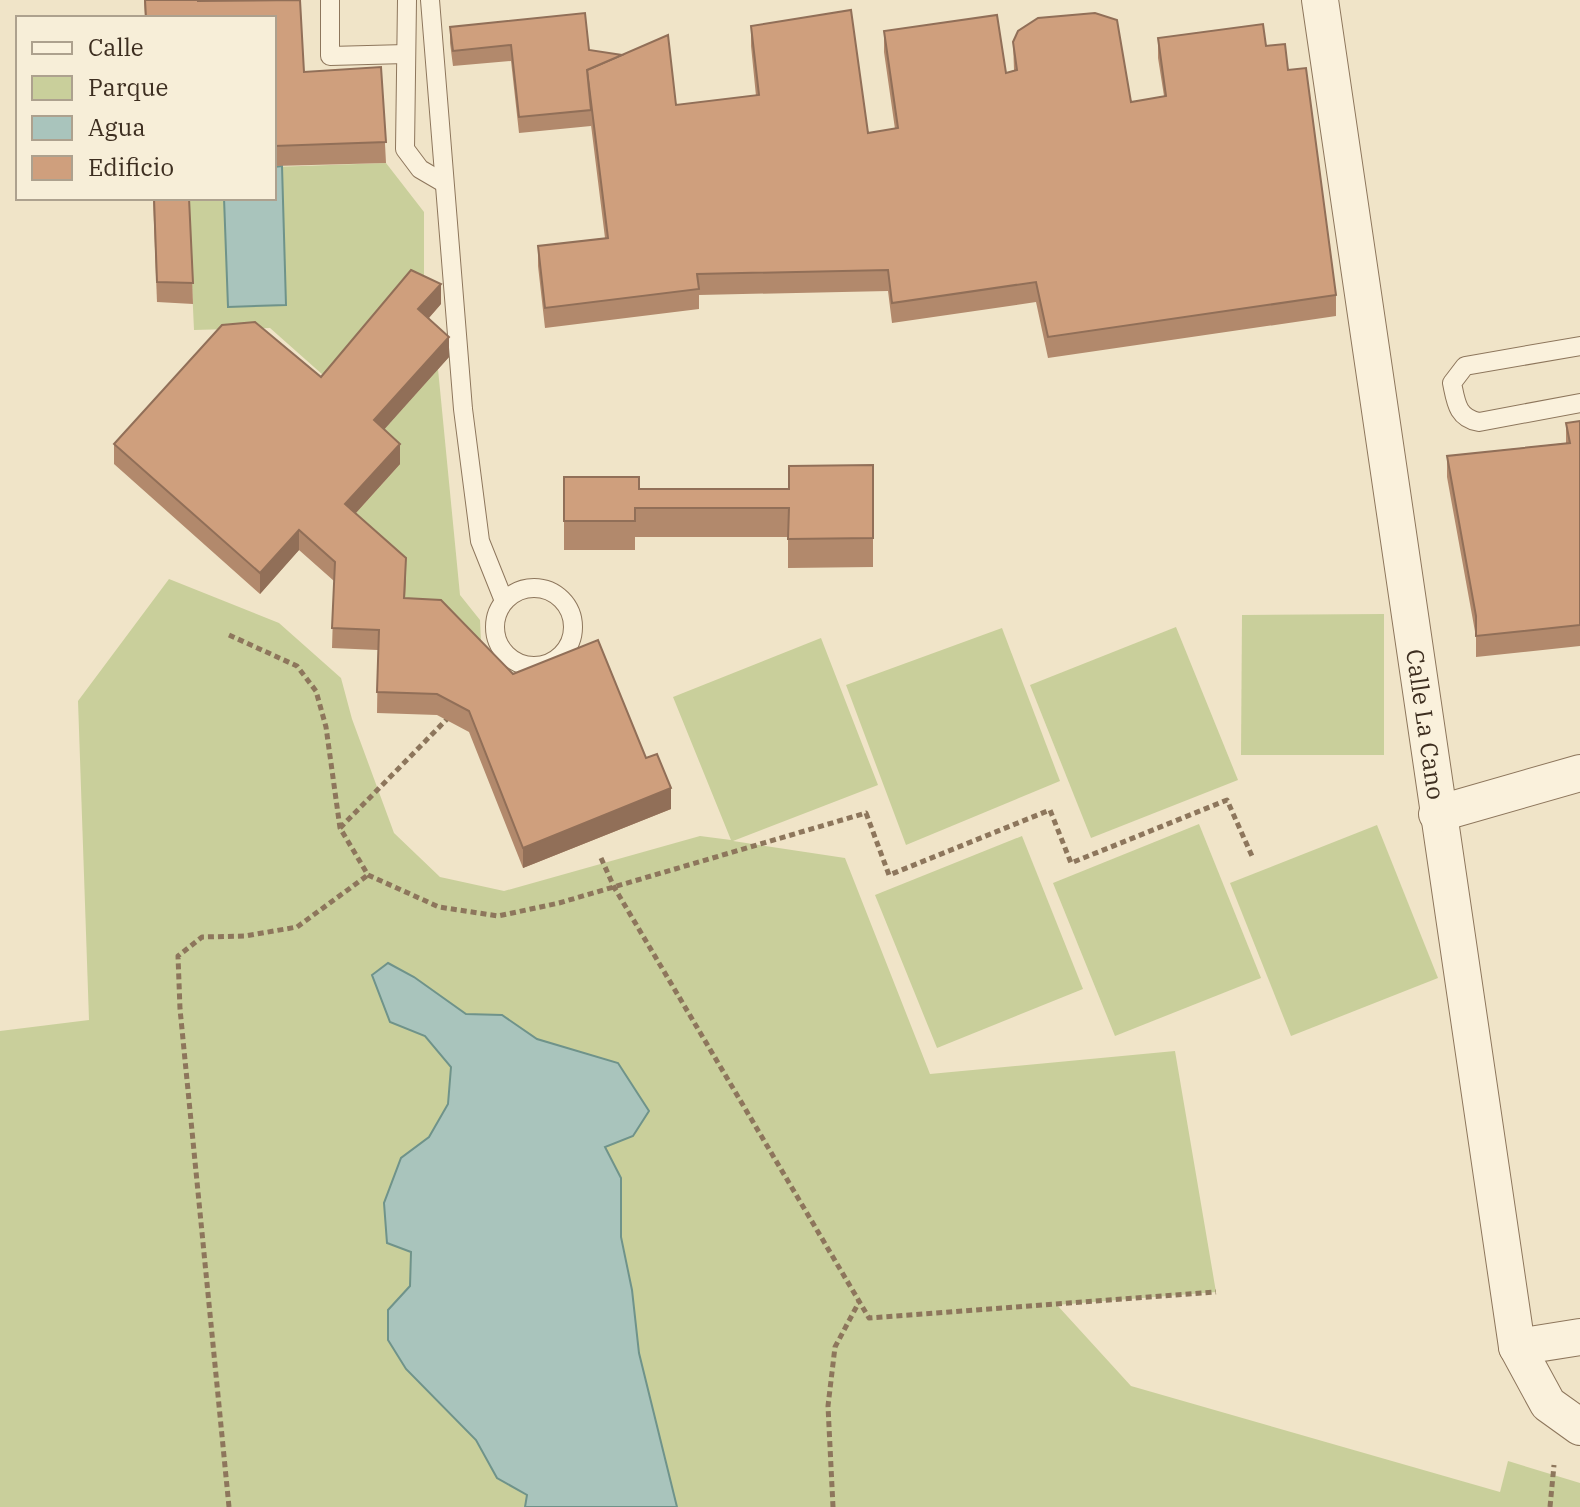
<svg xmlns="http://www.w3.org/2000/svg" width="1580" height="1507" font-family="'IBM Plex Serif',serif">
<rect width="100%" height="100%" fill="#f0e4c8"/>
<!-- green -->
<g fill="#c9cf9b">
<polygon points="386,163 424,212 424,296 332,383 270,328 194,330 188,198 274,198 274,167"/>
<polygon points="438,369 460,595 480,620 482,663 404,619 345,525 399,465 374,441"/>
<polygon points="169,579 279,623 341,678 352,719 394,833 440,877 504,891 700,836 731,840 673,697 821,638 878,785 733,841 845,858 930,1074 1175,1051 1216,1292 1057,1305 1131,1386 1500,1492 1508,1461 1580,1483 1580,1507 0,1507 0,1031 89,1020 78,701"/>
<polygon points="1384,614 1384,755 1241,755 1242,615"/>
<polygon points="1176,627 1238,780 1091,838 1030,685"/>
<polygon points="1002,628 1060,781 906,845 846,685"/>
<polygon points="1199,824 1261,978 1115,1036 1053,883"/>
<polygon points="1377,825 1438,978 1291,1036 1230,883"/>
<polygon points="1022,836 1083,989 937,1048 875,895"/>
</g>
<!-- water -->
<g fill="#a9c4bc" stroke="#6f938a" stroke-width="2">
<polygon points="282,166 286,305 228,307 224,198 274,198 274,167"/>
<polygon points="388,963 414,977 466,1014 502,1015 537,1039 618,1063 649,1111 633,1136 605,1147 621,1178 621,1237 632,1290 639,1353 677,1507 525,1507 527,1495 497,1478 476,1440 406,1369 388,1340 388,1310 410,1286 411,1252 387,1243 384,1203 401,1158 429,1137 448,1104 451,1067 425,1036 390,1022 372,975"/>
</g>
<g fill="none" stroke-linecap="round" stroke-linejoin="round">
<defs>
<g id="lane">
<polyline points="330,0 330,56 406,54"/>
<polyline points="407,0 405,149 420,169 444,183"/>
<polyline points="430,0 463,409 480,541 504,601"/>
<path d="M1580,346L1465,366L1452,383C1456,402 1457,418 1479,422L1580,403"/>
<circle cx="534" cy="627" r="39"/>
</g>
<g id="street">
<path id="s1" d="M1320,0L1517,1347L1548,1404L1580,1427"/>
<polyline points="1437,814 1580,773"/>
<polyline points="1517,1347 1580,1337"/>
</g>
</defs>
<!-- lane casing -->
<use href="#lane" stroke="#8d765c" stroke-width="20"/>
<!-- street casing -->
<use href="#street" stroke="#8d765c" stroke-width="38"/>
<!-- path -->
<g stroke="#8d765c" stroke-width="5" stroke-dasharray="6 4" stroke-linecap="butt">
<polyline points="229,635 297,666 316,691 326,727 340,828 368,875 439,907 498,916 559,903 866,813 889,875 1050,810 1071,863 1227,800 1252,856"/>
<polyline points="497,668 508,657"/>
<polyline points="340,828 451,715"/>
<polyline points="601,858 614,887 869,1318 1216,1292"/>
<polyline points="229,1507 180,1009 178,956 202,937 245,936 297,927 368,875"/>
<polyline points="833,1507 828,1406 835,1347 859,1302"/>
<polyline points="1550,1507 1554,1465"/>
</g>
<!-- lane -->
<use href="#lane" stroke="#faf1dc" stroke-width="18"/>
<!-- street -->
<use href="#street" stroke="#faf1dc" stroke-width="36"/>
</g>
<!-- wall -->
<g fill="#b2896c">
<polygon points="144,0 198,0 198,1 300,0 304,72 381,67 386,163 274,166 274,18 145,18"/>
<polygon points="751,26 868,133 895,129 884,52 884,31 1006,73 1014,70 1013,42 1131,102 1164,96 1158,58 1158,38 1266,46 1288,70 1336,295 1336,316 1048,358 1036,302 892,323 888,291 699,295 699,309 545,328 538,266 538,246 605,238 591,125 591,126 519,133 511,61 453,66 450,43 450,27 589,50 676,105 756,96 751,46"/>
<polygon points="153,198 189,198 193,304 157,302"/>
<polygon points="441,304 429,318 449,357 384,429 400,464 355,514 406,579 405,599 513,674 646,758 671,809 523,868 469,732 437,715 377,713 378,650 332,648 334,581 299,550 260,594 114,464 114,444 321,377"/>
<polygon points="1580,421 1580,646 1476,657 1476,637 1447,477 1447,456 1566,443 1566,423"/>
<polygon points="873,465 873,567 788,568 788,537 635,537 635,550 564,550 564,477 639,489 789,489"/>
</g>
<!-- shaded-wall -->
<g fill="#916f58">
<polygon points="441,284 441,304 418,330 418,309"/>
<polygon points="449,337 449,357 374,441 374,420"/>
<polygon points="400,444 400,464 345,525 345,504"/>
<polygon points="299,530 299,550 260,594 260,573"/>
<polygon points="671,788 671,809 523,868 523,848"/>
</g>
<!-- building -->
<g fill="#cf9f7d" stroke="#916f58" stroke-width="2">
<polygon points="145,0 198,0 198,1 300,0 304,72 381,67 386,142 274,146 274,18 146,18"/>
<polygon points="851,10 868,133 898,128 884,31 997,15 1006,73 1017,70 1013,42 1018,31 1038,18 1095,13 1117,20 1131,102 1166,96 1158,38 1263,24 1266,46 1285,44 1288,70 1306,68 1336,295 1048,337 1036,282 892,303 888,270 697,274 699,289 545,308 538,246 608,238 587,70 668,35 676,105 759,95 751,26"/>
<polygon points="585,13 589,50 622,55 587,70 591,110 519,117 511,45 453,51 450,27"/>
<polygon points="154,198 189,198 193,283 157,282"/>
<polygon points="411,270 441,284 418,309 449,337 374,420 400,444 345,504 406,558 404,598 441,600 513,674 598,640 646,758 657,754 671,788 523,848 469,711 437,694 377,692 379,630 332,628 335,562 299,530 260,573 114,444 222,325 255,322 321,377"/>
<polygon points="1580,421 1580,625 1476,636 1476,616 1447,456 1570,443 1566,423"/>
<polygon points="873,465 873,538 788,539 789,508 635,508 635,521 564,521 564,477 639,477 639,489 789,489 789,466"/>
</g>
<g text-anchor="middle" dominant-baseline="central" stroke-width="6" stroke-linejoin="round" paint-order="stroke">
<!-- street labels -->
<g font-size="24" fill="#3d2e20" stroke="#f7eed8">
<text stroke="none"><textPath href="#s1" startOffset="732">Calle La Cano</textPath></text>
</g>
</g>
<!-- legend -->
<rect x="16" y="16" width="260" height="184" fill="#f7eed8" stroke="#ada18e" stroke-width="2"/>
<rect x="32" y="42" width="40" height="12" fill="#faf1dc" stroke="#ada18e" stroke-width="2"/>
<text x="88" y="56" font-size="24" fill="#3d2e20">Calle</text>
<rect x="32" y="76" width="40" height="24" fill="#c9cf9b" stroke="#ada18e" stroke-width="2"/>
<text x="88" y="96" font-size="24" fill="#3d2e20">Parque</text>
<rect x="32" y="116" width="40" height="24" fill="#a9c4bc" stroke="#ada18e" stroke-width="2"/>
<text x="88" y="136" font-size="24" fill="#3d2e20">Agua</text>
<rect x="32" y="156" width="40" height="24" fill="#cf9f7d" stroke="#ada18e" stroke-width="2"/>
<text x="88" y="176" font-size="24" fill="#3d2e20">Edificio</text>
</svg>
